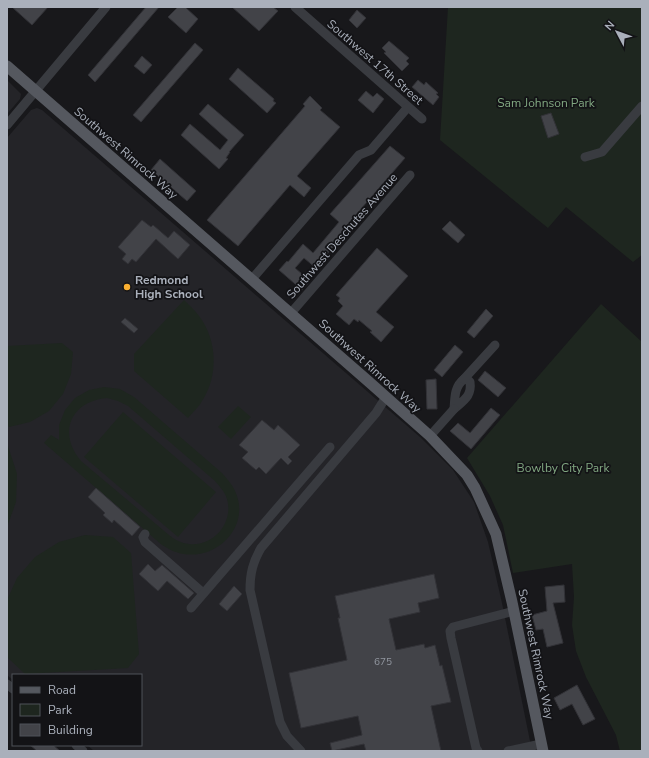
<svg xmlns="http://www.w3.org/2000/svg" width="649" height="758" font-family="'Nunito Sans',sans-serif">
<rect width="100%" height="100%" fill="#18181b"/>
<!-- built -->
<g fill="#242428">
<polygon points="7,80 21,94 20,99 7,114"/>
<polygon points="37,108 42,110 420,437 453,470 474,502 488,542 502,603 532,751 94,751 87,745 141,745 141,675 13,675 13,680 7,675 7,138 31,110"/>
</g>
<!-- green -->
<g fill="#1e261f" fill-rule="evenodd">
<polygon points="448,7 642,7 642,255 633,262 566,207 548,228 440,140"/>
<path d="M184,300C189,305 195,310 199,316C217,339 219,376 202,401C199,407 193,412 188,418L134,371V354Z"/>
<polygon points="601,304 642,342 642,751 620,751 616,735 586,677 576,651 572,625 574,597 572,564 513,573 503,525 490,496 467,458"/>
<polygon points="62,343 73,352 71,374 63,394 49,411 30,422 9,427 7,425 7,346"/>
<path d="M104,387L120,389L134,397L222,473C228,480 234,486 237,496C249,532 210,564 176,552C171,551 166,547 162,545L44,443L51,435L59,440V425L65,410L75,398L89,390ZM107,398L118,401L128,406L215,481C220,487 225,492 227,499C234,523 213,547 189,544C181,543 175,540 169,535L81,461C57,433 71,401 107,398Z"/>
<polygon points="238,406 251,417 231,439 218,427"/>
<polygon points="123,412 216,492 178,537 84,457"/>
<polygon points="8,446 17,474 16,502 7,527 7,447"/>
<polygon points="85,535 113,537 131,553 139,654 128,668 25,674 8,658 7,600 17,578 35,557 59,542"/>
</g>
<!-- building -->
<g fill="#424348" stroke="#323237">
<polygon points="12,7 48,7 32,25"/>
<polygon points="146,7 159,7 95,82 88,75"/>
<polygon points="178,7 185,7 198,19 186,33 168,17"/>
<polygon points="232,7 273,7 278,11 259,31"/>
<polygon points="357,10 366,18 357,28 349,20"/>
<polygon points="389,41 409,58 406,61 409,64 402,71 384,53 386,52 382,48"/>
<polygon points="195,43 203,50 141,122 133,115"/>
<polygon points="142,56 152,65 144,74 134,66"/>
<polygon points="238,68 274,99 273,101 276,103 267,113 229,79"/>
<polygon points="418,80 424,85 426,82 438,93 436,94 439,97 433,105 412,87"/>
<polygon points="366,91 373,97 377,93 384,99 373,113 358,100"/>
<polygon points="310,96 322,108 320,110 340,127 297,176 311,188 304,197 290,185 238,246 207,220 305,106 303,104"/>
<polygon points="208,104 244,135 229,152 230,152 226,158 228,159 219,169 181,135 190,124 220,150 228,140 199,114"/>
<polygon points="551,113 559,134 548,138 541,116"/>
<polygon points="390,146 405,158 341,232 343,235 322,260 324,262 317,269 304,258 295,268 310,281 302,290 279,270 287,261 288,262 303,244 313,253 339,222 330,214"/>
<polygon points="160,159 196,191 187,201 151,170"/>
<polygon points="142,220 151,227 153,225 168,238 174,231 190,245 178,259 156,239 136,262 132,259 128,264 122,259 126,254 118,247"/>
<polygon points="450,221 465,235 458,243 442,229"/>
<polygon points="377,248 408,276 376,312 394,327 381,342 370,332 372,331 359,320 358,322 354,319 349,325 336,314 343,306 338,301 340,298 336,295"/>
<polygon points="486,309 493,316 474,338 467,332"/>
<polygon points="125,318 138,329 134,333 121,322"/>
<polygon points="455,345 463,352 442,377 434,370"/>
<polygon points="485,371 506,388 498,397 478,380"/>
<polygon points="436,379 437,409 427,409 426,380"/>
<polygon points="491,408 500,415 471,449 450,431 458,423 470,433"/>
<polygon points="262,420 274,430 278,425 300,445 288,457 292,461 288,465 281,458 266,474 259,467 256,470 242,458 248,452 239,445"/>
<polygon points="96,488 140,527 132,536 114,520 112,523 103,515 105,513 88,497"/>
<polygon points="148,564 155,571 162,565 194,593 188,599 167,581 158,591 139,574"/>
<polygon points="434,574 439,598 418,603 420,612 389,619 396,650 424,644 425,648 435,645 440,666 442,665 451,702 431,706 441,751 366,751 364,744 332,751 330,743 362,735 358,716 301,728 289,673 347,660 338,618 340,618 335,596"/>
<polygon points="564,585 565,602 553,603 563,643 547,647 543,629 536,630 532,615 547,611 545,587"/>
<polygon points="234,586 242,594 227,611 219,604"/>
<polygon points="577,685 595,719 583,725 572,704 560,710 554,698"/>
<polygon points="30,745 53,745 60,751 37,751"/>
</g>
<g fill="none" stroke-linecap="round" stroke-linejoin="round">
<!-- minor -->
<g stroke="#393b40" stroke-width="9">
<polyline points="295,7 422,119"/>
<polyline points="7,125 106,7"/>
<polyline points="585,157 602,152 642,106"/>
<polyline points="252,279 359,155 371,150 408,107"/>
<polyline points="291,313 410,175"/>
<path d="M464,379H467L470,382C472,396 464,400 454,409C455,398 454,387 464,379Z"/>
<polyline points="464,379 495,345"/>
<polyline points="430,436 454,409"/>
<polyline points="145,534 143,537 145,542 203,593"/>
<polyline points="191,608 330,447"/>
<polyline points="7,684 13,689"/>
<polyline points="76,745 83,751"/>
<path d="M301,751L287,736L280,722L250,590C250,573 253,562 261,548L376,413L386,397"/>
<polyline points="478,751 476,748 451,638 450,631 453,627 514,611"/>
<polyline points="508,751 541,744"/>
</g>
<!-- major -->
<polyline stroke="#55585f" stroke-width="11" points="7,66 368,381 430,436 467,475 475,488 496,534 512,602 543,751"/>
</g>
<!-- markers -->
<circle fill="#faaf31" stroke="#131316" stroke-width="1.5" cx="127" cy="287" r="4"/>
<g text-anchor="middle" dominant-baseline="central" stroke-width="3.5" stroke-linejoin="round" paint-order="stroke">
<!-- number labels -->
<g font-size="10" fill="#90959e">
<text x="383" y="662">675</text>
</g>
<!-- street labels -->
<g font-size="12" fill="#aab0bb" stroke="#131316">
<text transform="translate(375 62) rotate(41)">Southwest 17th Street</text>
<text transform="translate(126 153) rotate(41)">Southwest Rimrock Way</text>
<text transform="translate(342 236) rotate(-49)">Southwest Deschutes Avenue</text>
<text transform="translate(370 366) rotate(42)">Southwest Rimrock Way</text>
<text transform="translate(536 654) rotate(78)">Southwest Rimrock Way</text>
</g>
<!-- park labels -->
<g font-size="12" fill="#81a781" stroke="#131316">
<text x="546" y="103">Sam Johnson Park</text>
<text x="563" y="468">Bowlby City Park</text>
</g>
<!-- poi labels -->
<g font-size="12" font-weight="bold" fill="#aab0bb" stroke="#131316" text-anchor="start">
<text x="135" y="280">Redmond<tspan x="135" dy="14">High School</tspan></text>
</g>
</g>
<!-- border -->
<rect width="649" height="758" fill="none" stroke="#aab0bb" stroke-width="16"/>
<!-- legend -->
<rect x="12" y="674" width="130" height="72" fill="#131316" stroke="#4f5258"/>
<rect x="20" y="687" width="20" height="6" fill="#55585f" stroke="#4f5258"/>
<text x="48" y="694" font-size="12" fill="#aab0bb">Road</text>
<rect x="20" y="704" width="20" height="12" fill="#1e261f" stroke="#4f5258"/>
<text x="48" y="714" font-size="12" fill="#aab0bb">Park</text>
<rect x="20" y="724" width="20" height="12" fill="#424348" stroke="#4f5258"/>
<text x="48" y="734" font-size="12" fill="#aab0bb">Building</text>
<!-- north arrow -->
<g transform="translate(617 32) rotate(311)" stroke="#131316" stroke-width="3" paint-order="stroke">
<path d="M0-3L7 15L0 10L-7 15Z" fill="#aab0bb"/>
<text y="-6" font-size="11" font-weight="bold" text-anchor="middle" fill="#aab0bb">N</text>
</g>
</svg>
